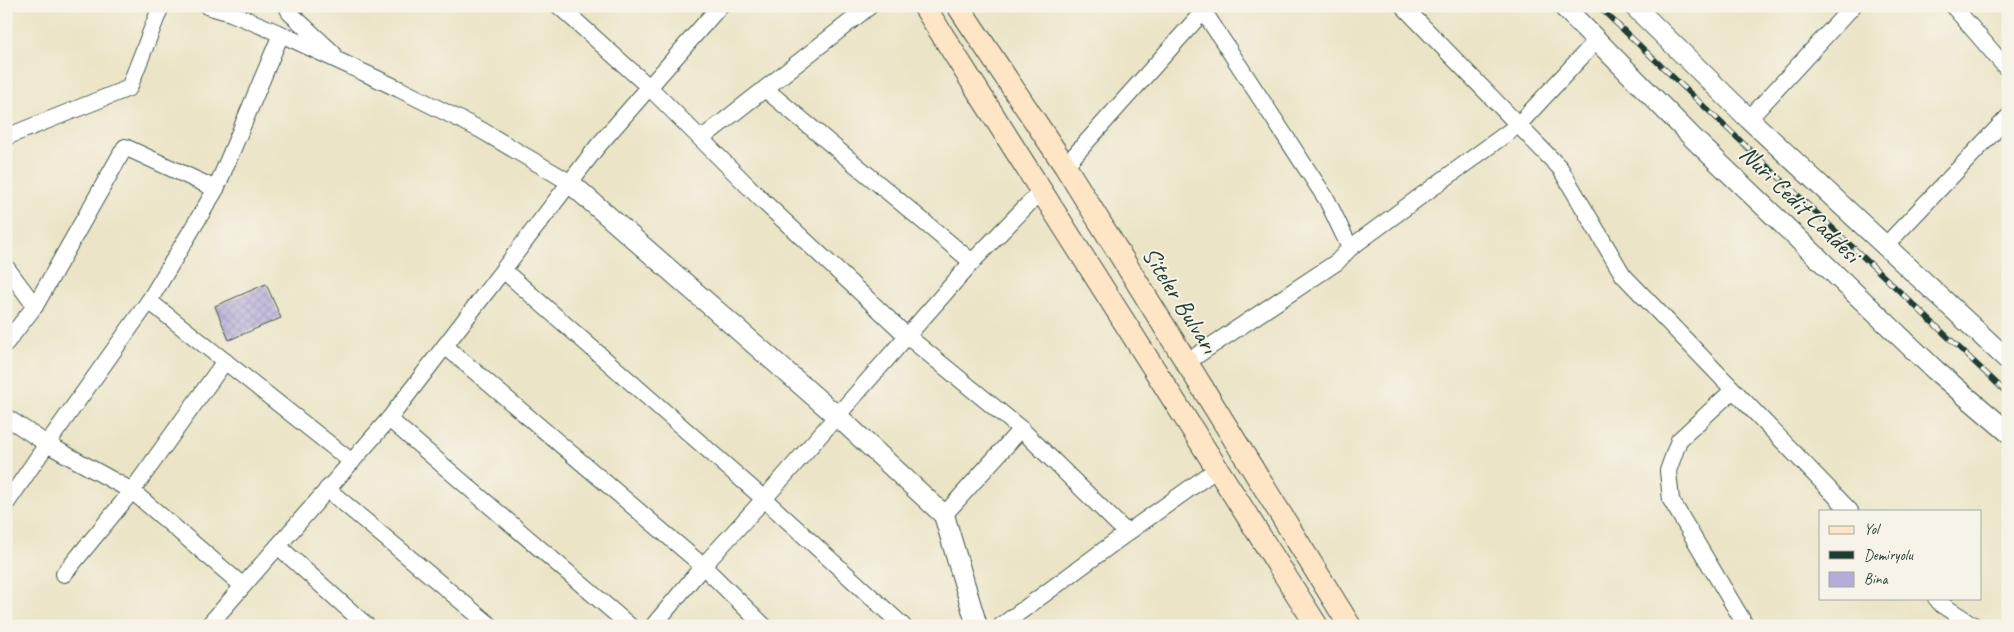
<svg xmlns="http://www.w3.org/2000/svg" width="2014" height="632" font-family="Caveat,sans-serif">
<defs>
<pattern id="building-cross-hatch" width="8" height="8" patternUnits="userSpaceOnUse" patternTransform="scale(1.25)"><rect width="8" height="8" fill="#b7abdc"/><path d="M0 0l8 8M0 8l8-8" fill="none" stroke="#948cb3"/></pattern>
</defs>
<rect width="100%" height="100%" fill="#f7f3e8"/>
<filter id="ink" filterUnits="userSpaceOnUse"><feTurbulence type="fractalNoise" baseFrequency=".02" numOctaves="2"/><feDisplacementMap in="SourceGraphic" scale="10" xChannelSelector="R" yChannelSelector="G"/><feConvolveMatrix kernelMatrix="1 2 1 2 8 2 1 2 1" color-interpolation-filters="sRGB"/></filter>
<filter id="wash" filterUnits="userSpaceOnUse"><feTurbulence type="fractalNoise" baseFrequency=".0096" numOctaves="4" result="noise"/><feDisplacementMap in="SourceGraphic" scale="20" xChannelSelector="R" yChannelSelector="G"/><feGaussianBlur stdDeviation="1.12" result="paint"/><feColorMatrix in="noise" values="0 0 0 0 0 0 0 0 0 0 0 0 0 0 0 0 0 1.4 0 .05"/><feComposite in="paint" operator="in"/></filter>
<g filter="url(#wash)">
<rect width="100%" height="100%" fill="#ebe4c6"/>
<g id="blocks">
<!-- building -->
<polygon fill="url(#building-cross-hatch)" points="266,284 281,318 229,340 215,306"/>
</g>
</g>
<g filter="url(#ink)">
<use href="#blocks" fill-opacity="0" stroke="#3e564a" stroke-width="1"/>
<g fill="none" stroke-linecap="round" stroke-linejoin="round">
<defs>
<g id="minor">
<polyline points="207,6 231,13 281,34 399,89 481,130 569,182"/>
<polyline points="287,6 290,13 333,53"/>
<polyline points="559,6 649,87 764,202 907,336 1021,429 1127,533"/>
<polyline points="1403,6 1560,168 1623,275 1850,511"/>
<polyline points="1953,6 2008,70"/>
<polyline points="765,89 972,262"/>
<polyline points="1749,119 1853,6"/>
<polyline points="6,137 129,88 161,6"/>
<polyline points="701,139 870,6"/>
<polyline points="1065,166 1208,6"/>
<polyline points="1886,245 2008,117"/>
<polyline points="1350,248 1518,125 1597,40"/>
<polyline points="6,267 35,306"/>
<polyline points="503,270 764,499 903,626"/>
<polyline points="149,301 352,462"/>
<polyline points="6,343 35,306 125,147 216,189"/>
<polyline points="445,346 703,566 764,626"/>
<polyline points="1187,362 1337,262 1350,248 1327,200 1204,12"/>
<polyline points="1733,390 1679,440 1668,471 1671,500 1746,626"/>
<polyline points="6,417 47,444 132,491 243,586"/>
<polyline points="389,419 630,626"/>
<polyline points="327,489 491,626"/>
<polyline points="6,504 47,444 149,301 216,189 281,34"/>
<polyline points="944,515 1021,429"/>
<polyline points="278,546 367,626"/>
<polyline points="64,574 132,491 225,361"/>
<polyline points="1936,598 1942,605 1975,626"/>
<polyline points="208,626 389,419 597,147 720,6"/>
<polyline points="653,626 703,566 764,499 972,262 1041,191"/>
<polyline points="1001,626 1127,533 1217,469"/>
</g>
<g id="tertiary">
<polyline points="1563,6 1696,141 1935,370 2008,432"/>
<polyline points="1634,6 1749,119 2008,360"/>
<polyline points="569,182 846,424 944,515 977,626"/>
</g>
<g id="secondary">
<polyline points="924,6 1317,626"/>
<polyline points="958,6 1065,166 1350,626"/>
</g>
</defs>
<!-- minor casing -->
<use href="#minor" stroke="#3e564a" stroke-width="18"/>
<!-- tertiary casing -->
<use href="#tertiary" stroke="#3e564a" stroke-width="22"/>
<!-- secondary casing -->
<use href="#secondary" stroke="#3e564a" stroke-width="24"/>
<!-- minor -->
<use href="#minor" stroke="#fff" stroke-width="16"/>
<!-- tertiary -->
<use href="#tertiary" stroke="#fff" stroke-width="20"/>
<!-- secondary -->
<use href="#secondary" stroke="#fee5c5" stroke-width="22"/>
<defs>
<polyline id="rail" points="1598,6 2008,394"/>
</defs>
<!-- rail casing -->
<use href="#rail" stroke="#1f3d34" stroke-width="5.5"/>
<!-- rail -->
<use href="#rail" stroke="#f7f3e8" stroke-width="4" stroke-dasharray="11" stroke-linecap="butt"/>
</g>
</g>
<g text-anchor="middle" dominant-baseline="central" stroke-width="4" stroke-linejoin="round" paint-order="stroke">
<!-- street labels -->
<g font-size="25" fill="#1f3d34" stroke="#f7f3e8">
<text transform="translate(1800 204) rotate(44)">Nuri Cedit Caddesi</text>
<text transform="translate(1180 300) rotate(58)">Siteler Bulvarı</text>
</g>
</g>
<!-- margin -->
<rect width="2014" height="632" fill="none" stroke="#f7f3e8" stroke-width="25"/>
<!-- legend -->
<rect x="1819" y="510" width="162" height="90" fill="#f7f3e8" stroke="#a1aaa0"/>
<rect x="1829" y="526" width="25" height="8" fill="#fee5c5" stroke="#a1aaa0"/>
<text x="1864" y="534" font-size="15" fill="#1f3d34">Yol</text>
<rect x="1829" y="551" width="25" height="8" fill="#1f3d34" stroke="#a1aaa0"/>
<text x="1864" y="560" font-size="15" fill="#1f3d34">Demiryolu</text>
<rect x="1829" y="572" width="25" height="15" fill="#b7abdc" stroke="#a1aaa0"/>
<text x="1864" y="584" font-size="15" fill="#1f3d34">Bina</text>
</svg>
